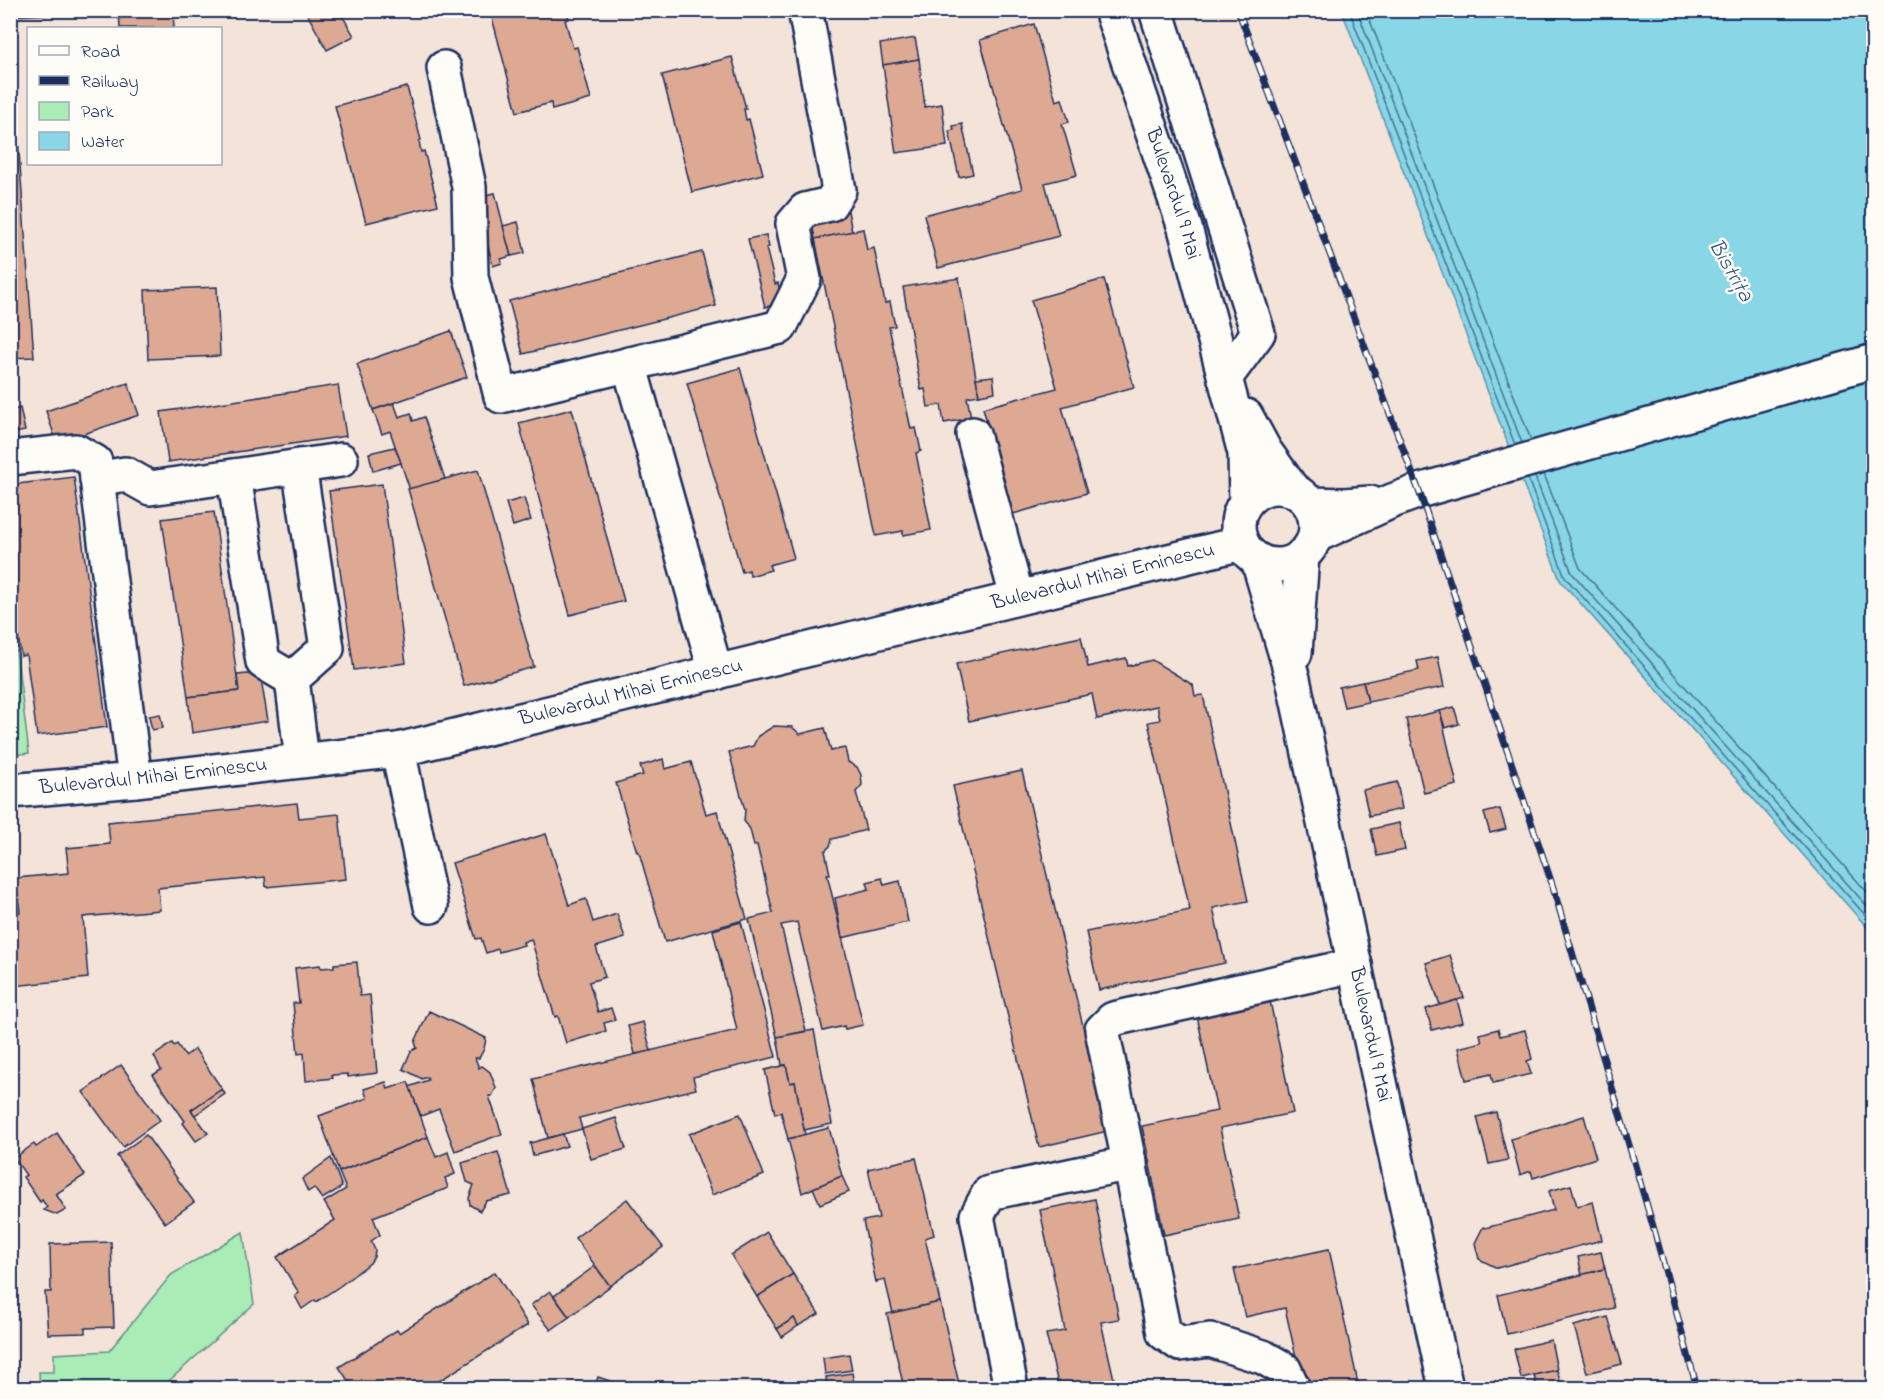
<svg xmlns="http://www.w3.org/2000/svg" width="1884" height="1399" font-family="'Indie Flower',sans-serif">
<rect width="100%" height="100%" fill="#f4e3d9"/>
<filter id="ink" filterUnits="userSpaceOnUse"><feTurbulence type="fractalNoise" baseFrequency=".0167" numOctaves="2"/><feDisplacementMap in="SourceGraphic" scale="12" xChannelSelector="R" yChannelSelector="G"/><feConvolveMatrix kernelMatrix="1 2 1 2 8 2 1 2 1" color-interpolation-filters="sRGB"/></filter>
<g filter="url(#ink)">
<!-- green -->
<g fill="#a9ecb6" stroke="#628e8a" stroke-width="1.5">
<polygon points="10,602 29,753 11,755 10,755"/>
<polygon points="243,1232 254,1304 161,1388 40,1388 39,1372 54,1372 54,1354 109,1351 171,1275"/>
</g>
<!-- water -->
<polygon fill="#88d6e6" stroke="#5c93b0" stroke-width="1.5" points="1342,11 1867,11 1874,47 1873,934 1560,580"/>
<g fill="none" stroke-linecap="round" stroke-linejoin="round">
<!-- shore -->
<g stroke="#477294" stroke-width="1.5">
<polyline points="1349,10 1515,445"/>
<polyline points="1357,10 1522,443"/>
<polyline points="1366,10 1531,440"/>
<polyline points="1544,474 1580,568 1874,900"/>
<polyline points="1535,477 1572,573 1874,914"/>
<polyline points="1528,479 1565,577 1874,925"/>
</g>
</g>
<!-- building -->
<g fill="#dea993" stroke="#1b2f5e" stroke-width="1.5">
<polygon points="10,10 119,10 119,11 10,16"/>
<polygon points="119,10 173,10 174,28 120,28"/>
<polygon points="305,10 339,10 354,36 327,50"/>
<polygon points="490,10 567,10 569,19 565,20 573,48 577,47 591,99 552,110 551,103 517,112"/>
<polygon points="1034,24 1056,101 1062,99 1069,122 1062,124 1077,175 1045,183 1059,236 938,268 924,215 1022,189 980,40"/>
<polygon points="915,38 919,59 883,65 880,44"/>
<polygon points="732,57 746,109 744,109 746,120 749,119 763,174 692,192 662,75"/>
<polygon points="919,59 925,107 942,104 947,146 896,153 883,65"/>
<polygon points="10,70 13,70 34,357 10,358"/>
<polygon points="407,87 421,140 419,141 421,152 424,151 438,205 366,223 335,106"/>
<polygon points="962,124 973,174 959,177 949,131 954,130 953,126"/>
<polygon points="495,193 511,256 501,259 502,263 493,266 476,197"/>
<polygon points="848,211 852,232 815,239 811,219"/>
<polygon points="518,222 525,253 511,256 503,226"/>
<polygon points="863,229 867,250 874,248 885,303 890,302 895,326 889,327 911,429 916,428 921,451 916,453 931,530 903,535 903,531 876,536 815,239"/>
<polygon points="766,235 769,247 766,248 775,284 778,283 783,303 765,307 748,239"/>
<polygon points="702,252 716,306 523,354 509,301"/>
<polygon points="959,278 979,395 967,397 971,418 944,423 941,405 928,407 925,389 921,390 903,287"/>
<polygon points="1104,279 1134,387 1062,407 1087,493 1013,514 983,408 1057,388 1031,300"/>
<polygon points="217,287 220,356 148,359 145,290"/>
<polygon points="451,331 467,377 373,410 357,364"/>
<polygon points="740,368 794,558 769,565 771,570 750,576 749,570 742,572 687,383"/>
<polygon points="993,376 995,392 979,395 976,378"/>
<polygon points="128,383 139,415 57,443 46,411"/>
<polygon points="338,385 346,436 168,462 161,412"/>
<polygon points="394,403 399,417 411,413 413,421 424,417 445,479 410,490 390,431 382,434 373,410"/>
<polygon points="20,408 25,431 10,434 10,411"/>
<polygon points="572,409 624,601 570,615 519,423"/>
<polygon points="395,447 401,463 373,471 369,453"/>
<polygon points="478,470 534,667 464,686 408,489"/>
<polygon points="74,477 107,727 37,736 26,655 21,656 10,582 10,571 16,570 10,532 10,485"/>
<polygon points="382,484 406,663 354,670 329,491"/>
<polygon points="524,498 531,520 513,526 506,503"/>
<polygon points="214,512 239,691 188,697 162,519"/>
<polygon points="1081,637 1088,667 1126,658 1128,666 1152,660 1193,685 1195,696 1203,695 1248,901 1213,908 1225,963 1099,990 1086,932 1190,910 1148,722 1160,720 1157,706 1097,719 1092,694 969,721 956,664"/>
<polygon points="1438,657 1444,687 1368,702 1363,682 1419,670 1417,661"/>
<polygon points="260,673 268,721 192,733 188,697 239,691 237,675"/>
<polygon points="1363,682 1368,702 1344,707 1339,687"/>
<polygon points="1454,707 1459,724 1445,728 1440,711"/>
<polygon points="1440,711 1457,785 1424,793 1406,719"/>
<polygon points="160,714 163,728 152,730 149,716"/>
<polygon points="774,726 792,727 800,734 825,728 831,751 845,748 848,762 857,767 861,775 862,785 856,792 866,830 832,839 830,846 825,851 830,874 827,874 863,1025 845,1029 844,1026 823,1031 797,922 781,925 806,1031 777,1037 749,919 773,913 757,845 754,846 750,829 744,821 745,810 729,752 753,746 758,736"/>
<polygon points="663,759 665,769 691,762 706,814 717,811 747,919 665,942 639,852 637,852 616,783 643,775 640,766"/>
<polygon points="1022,771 1108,1131 1039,1147 953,786"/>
<polygon points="1397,782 1402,809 1369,816 1363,790"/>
<polygon points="297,803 299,818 339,814 346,879 266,887 265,877 158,888 160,910 83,917 88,978 13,986 10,965 10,913 20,912 16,878 69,873 66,848 110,844 108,822"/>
<polygon points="1500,809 1506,829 1490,833 1484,813"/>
<polygon points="1399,823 1405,850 1377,856 1371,829"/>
<polygon points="546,834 569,905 586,899 593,922 617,914 625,938 596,947 605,977 589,982 598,1012 611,1008 615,1020 604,1023 606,1031 566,1043 558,1016 555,1017 531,939 523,942 524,945 499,952 498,949 486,953 481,938 476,939 452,863"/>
<polygon points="882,878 884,885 900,881 908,922 842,938 835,898 869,889 867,882"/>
<polygon points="741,922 776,1057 693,1077 696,1089 579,1118 582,1129 548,1138 533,1079 737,1030 713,930"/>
<polygon points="1450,955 1464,998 1440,1005 1426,963"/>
<polygon points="357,962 360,996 370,995 377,1073 348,1077 348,1074 332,1075 333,1078 306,1081 304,1053 298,1054 293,1003 299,1003 295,968 320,965 321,968 334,967 334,964"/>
<polygon points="1457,1000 1463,1022 1432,1030 1426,1009"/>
<polygon points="1270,1001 1293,1113 1220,1128 1239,1219 1164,1235 1142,1126 1217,1111 1197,1016"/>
<polygon points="429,1011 486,1038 484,1049 479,1058 475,1058 479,1068 482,1066 490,1072 496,1088 492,1096 489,1096 502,1134 455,1151 439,1109 421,1116 409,1087 428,1080 427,1077 422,1079 403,1069 411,1051 417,1048 415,1042"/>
<polygon points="643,1022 651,1051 635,1054 628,1026"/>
<polygon points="1498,1029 1500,1036 1525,1030 1532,1059 1527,1061 1531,1074 1493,1083 1491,1074 1466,1080 1458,1048 1482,1042 1480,1034"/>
<polygon points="814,1030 832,1124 804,1130 795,1082 790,1083 786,1065 782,1065 777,1037"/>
<polygon points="172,1043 174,1046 177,1044 185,1056 195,1049 222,1089 191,1110 208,1133 196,1141 183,1123 185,1121 153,1075 161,1070 154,1056"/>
<polygon points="121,1065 160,1120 123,1147 83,1092"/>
<polygon points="786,1065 790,1083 795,1082 805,1135 788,1139 781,1112 775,1114 765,1070"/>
<polygon points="386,1082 388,1089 408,1082 428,1137 339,1172 319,1116 367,1098 364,1089"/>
<polygon points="222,1089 225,1094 195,1115 191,1110"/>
<polygon points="1496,1112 1508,1160 1489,1164 1477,1117"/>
<polygon points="740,1114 764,1175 712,1195 689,1134"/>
<polygon points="1584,1116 1596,1158 1533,1178 1531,1171 1520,1175 1511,1139"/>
<polygon points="616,1118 626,1149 591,1159 582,1129"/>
<polygon points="829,1128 842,1176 802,1193 788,1139"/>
<polygon points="57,1133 85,1175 56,1194 66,1210 57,1215 44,1210 47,1207 42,1200 40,1202 23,1177 26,1175 14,1158 34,1144 36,1147"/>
<polygon points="563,1134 567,1146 533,1156 530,1143"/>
<polygon points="146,1135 194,1202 165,1223 117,1156"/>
<polygon points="428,1137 436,1157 448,1152 455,1174 445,1178 448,1188 373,1217 380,1235 371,1241 375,1250 374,1257 370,1263 340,1286 316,1302 315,1300 302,1309 295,1296 299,1293 277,1257 335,1220 324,1202 346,1189 339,1172"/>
<polygon points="498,1152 511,1195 486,1201 480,1211 470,1205 469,1198 474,1185 467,1182 462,1163"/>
<polygon points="331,1158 342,1187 322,1199 314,1188 308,1192 302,1179"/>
<polygon points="916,1158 934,1235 925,1238 940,1302 893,1313 885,1280 876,1282 863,1221 879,1218 868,1169"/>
<polygon points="842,1176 849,1192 820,1204 813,1188"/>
<polygon points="1571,1185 1577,1206 1593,1202 1602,1240 1497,1268 1479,1259 1475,1243 1483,1227 1485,1228 1554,1210 1549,1191"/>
<polygon points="627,1199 663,1247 610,1286 575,1238"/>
<polygon points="1095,1199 1119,1319 1101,1322 1116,1388 1059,1388 1046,1334 1065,1331 1040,1210"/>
<polygon points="767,1232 793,1274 757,1297 731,1255"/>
<polygon points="111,1242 114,1327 85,1328 85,1333 48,1334 45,1292 51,1292 50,1244"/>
<polygon points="1329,1249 1359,1388 1303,1388 1285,1308 1245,1317 1234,1269"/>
<polygon points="1601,1252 1605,1269 1582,1275 1578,1257"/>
<polygon points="595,1266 610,1286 569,1317 554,1296"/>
<polygon points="1605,1269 1614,1308 1507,1334 1498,1295"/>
<polygon points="495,1272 528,1325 431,1386 430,1388 353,1388 339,1367 397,1330 399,1333"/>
<polygon points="793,1274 819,1314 798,1326 794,1318 777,1329 757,1297"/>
<polygon points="550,1291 569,1317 551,1330 531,1305"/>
<polygon points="940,1302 960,1388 904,1388 887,1314"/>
<polygon points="1608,1317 1622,1364 1587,1373 1574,1326"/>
<polygon points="794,1318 798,1326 782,1337 777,1329"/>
<polygon points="1551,1340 1557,1370 1521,1378 1514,1349"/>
<polygon points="849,1354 852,1370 825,1374 823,1358"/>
<polygon points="1557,1370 1562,1388 1537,1388 1534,1375"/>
<polygon points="852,1373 855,1388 827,1388 826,1377"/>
<polygon points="598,1377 631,1388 594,1388"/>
</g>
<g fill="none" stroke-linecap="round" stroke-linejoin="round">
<defs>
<g id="minor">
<polyline points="1156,10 1258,333 1225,378"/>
<polyline points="444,68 469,187 471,277 501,396 780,327 804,279 793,224 805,210 830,204 839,190 805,10"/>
<polyline points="629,364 716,673"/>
<polyline points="973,434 1017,597"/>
<polyline points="10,458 76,451 95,462 135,780"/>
<polyline points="299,466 327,648 292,679 302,760"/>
<polyline points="234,476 341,460"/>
<polyline points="97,479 125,474 150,488 234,476 263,662 292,679"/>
<polyline points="1310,504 1345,505 1370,503"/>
<polyline points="1315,536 1392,501 1419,491 1874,361"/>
<polyline points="398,750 431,906"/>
<polyline points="1011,1388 977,1216 989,1193 1130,1163"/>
<polyline points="1293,1388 1284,1369 1263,1357 1210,1340 1180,1344 1164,1333 1102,1030 1113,1019 1355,965"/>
</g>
<g id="major">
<path id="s1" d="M1111,10L1185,228L1245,453L1246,501"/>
<polyline points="1246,416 1265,451 1292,489"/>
<circle cx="1277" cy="526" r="39"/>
<path id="s2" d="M1258,560L1293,679L1446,1388"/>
<polyline points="1295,653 1302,555"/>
<path id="s3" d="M10,791L135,780L398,750L1242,543"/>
</g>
</defs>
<!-- minor casing -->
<use href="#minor" stroke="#1b2f5e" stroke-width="38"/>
<!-- major casing -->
<use href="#major" stroke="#1b2f5e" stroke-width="38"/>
<!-- minor -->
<use href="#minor" stroke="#fdfcf7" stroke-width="33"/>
<!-- major -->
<use href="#major" stroke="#fdfcf7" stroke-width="33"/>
<defs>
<polyline id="rail" points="1238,10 1419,491 1505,744 1552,884 1655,1233 1697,1388"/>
</defs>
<!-- rail casing -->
<use href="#rail" stroke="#1b2f5e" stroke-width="7"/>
<!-- rail -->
<use href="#rail" stroke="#fdfcf7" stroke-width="4.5" stroke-dasharray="14" stroke-linecap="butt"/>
</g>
</g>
<g text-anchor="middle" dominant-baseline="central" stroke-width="5" stroke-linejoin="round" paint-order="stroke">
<!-- street labels -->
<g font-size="21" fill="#1b2f5e" stroke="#fdfcf7">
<text stroke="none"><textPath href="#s1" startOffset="194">Bulevardul 9 Mai</textPath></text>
<text stroke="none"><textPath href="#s3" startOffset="1116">Bulevardul Mihai Eminescu</textPath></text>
<text stroke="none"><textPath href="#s3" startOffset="630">Bulevardul Mihai Eminescu</textPath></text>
<text stroke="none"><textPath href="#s3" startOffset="144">Bulevardul Mihai Eminescu</textPath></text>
<text stroke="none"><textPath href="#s2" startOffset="488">Bulevardul 9 Mai</textPath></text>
</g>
<!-- water labels -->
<g font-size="22" font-style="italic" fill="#365980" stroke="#fdfcf7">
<text transform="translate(1730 271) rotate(60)">Bistrița</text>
</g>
</g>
<!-- margin -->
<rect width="1884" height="1399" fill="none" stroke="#fdfcf7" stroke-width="36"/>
<rect x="18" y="18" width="1848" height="1363" fill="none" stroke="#1b2f5e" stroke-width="2" filter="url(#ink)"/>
<!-- legend -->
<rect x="27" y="27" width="195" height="138" fill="#fdfcf7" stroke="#a3aaba" stroke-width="1.5"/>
<rect x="39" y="46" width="30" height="9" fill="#fdfcf7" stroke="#a3aaba" stroke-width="1.5"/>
<text x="81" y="57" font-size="18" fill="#1b2f5e">Road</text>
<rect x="39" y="76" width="30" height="9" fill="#1b2f5e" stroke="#a3aaba" stroke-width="1.5"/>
<text x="81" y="87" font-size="18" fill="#1b2f5e">Railway</text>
<rect x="39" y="102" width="30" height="18" fill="#a9ecb6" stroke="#a3aaba" stroke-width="1.5"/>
<text x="81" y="117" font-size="18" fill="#1b2f5e">Park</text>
<rect x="39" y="132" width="30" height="18" fill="#88d6e6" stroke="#a3aaba" stroke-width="1.5"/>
<text x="81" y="147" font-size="18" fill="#1b2f5e">Water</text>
</svg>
